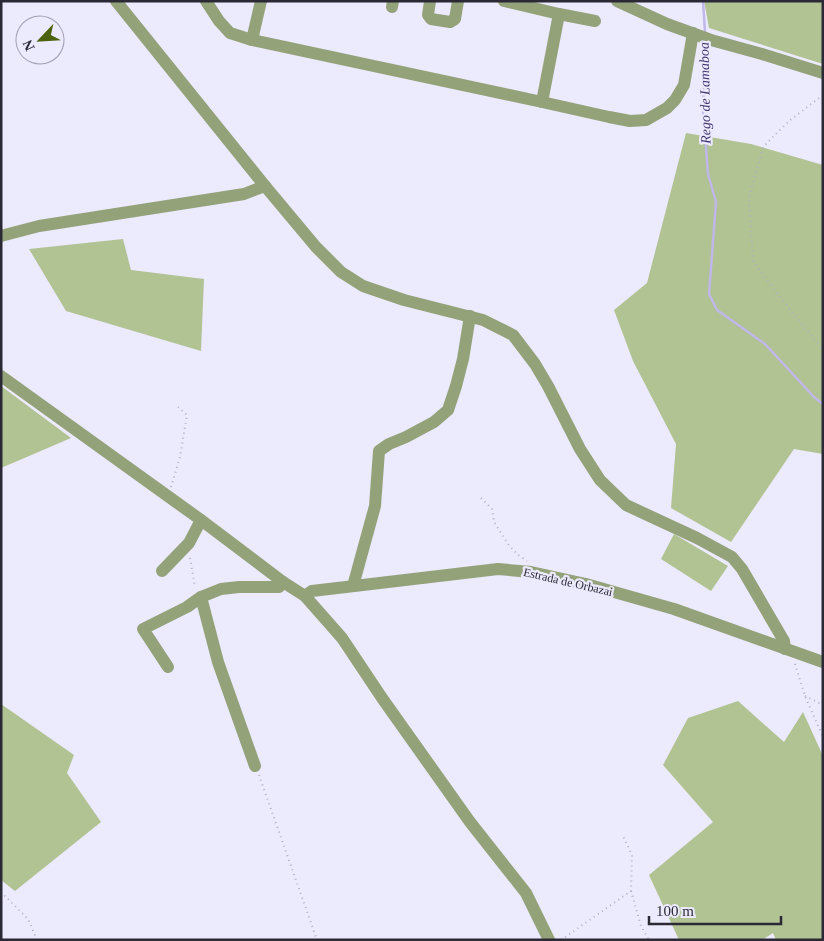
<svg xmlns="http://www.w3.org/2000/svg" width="824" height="941" font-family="Georgia,serif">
<rect width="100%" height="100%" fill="#eceafd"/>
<!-- green -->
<g fill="#b1c293">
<polygon points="704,1 823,1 823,64 709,28"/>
<polygon points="686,133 751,144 823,165 823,454 794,449 731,542 671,508 676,444 633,361 614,310 647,283"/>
<polygon points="123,239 131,270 204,279 201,351 66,311 29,249"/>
<polygon points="1,386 71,438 1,468"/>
<polygon points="674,534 728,566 711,591 661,559"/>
<polygon points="738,701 784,742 803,712 823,756 823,940 776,940 773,933 762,940 679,940 649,875 713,822 663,765 688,718"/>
<polygon points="1,704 74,755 67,773 101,822 15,891 1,880"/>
</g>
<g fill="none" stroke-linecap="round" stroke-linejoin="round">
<!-- stream -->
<g stroke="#c0b8ea" stroke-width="2.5">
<polyline points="703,1 705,32"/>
<polyline points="705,43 706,52 703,109 708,174 716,202 709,294 717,310 765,344 814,397 823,404"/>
</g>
<!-- path -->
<g stroke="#b2b0c1" stroke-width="2" stroke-dasharray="1 4" stroke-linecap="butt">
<polyline points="823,95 789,121 763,147 749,198 753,261 778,295 823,350"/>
<polyline points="171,487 180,457 187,415 178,407"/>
<polyline points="481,498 492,509 494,522 508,544 517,554 527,561"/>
<polyline points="190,558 195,587"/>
<polyline points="795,664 805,696 823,737"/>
<polyline points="805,696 823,705"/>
<polyline points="259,775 317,940"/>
<polyline points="631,891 641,926 649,940"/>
<polyline points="1,892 28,919 37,940"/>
<polyline points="561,940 631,891 632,855 623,836"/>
</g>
<!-- minor -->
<g stroke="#94a27a" stroke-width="12">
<polyline points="116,1 265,186 316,247 341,272 363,286 404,300 483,320 513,335 535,364 548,386 580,449 600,480 626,505 697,538 732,557 742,569 784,641 785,649"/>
<polyline points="206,1 219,21 230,33 252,40 542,102 609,117 630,121 646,120 667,108 675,100 684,85 693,33"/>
<polyline points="430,1 428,15 431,19 450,22 455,19 458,1"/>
<polyline points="504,1 559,14 542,102"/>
<polyline points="617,1 667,24 711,40 762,54 823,73"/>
<polyline points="392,7 393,1"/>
<polyline points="559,14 595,21"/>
<polyline points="252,40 261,1"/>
<polyline points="1,236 39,226 244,194 265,186"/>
<polyline points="1,376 201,520 283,582 305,596 342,638 382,698 470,822 526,893 549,940"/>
<polyline points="162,571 189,543 201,520"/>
<polyline points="353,586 375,506 379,451 389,444 406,437 434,422 448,410 456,386 463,359 470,316"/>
<polyline points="305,596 312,591 498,569 531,572 586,584 674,609 823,662"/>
<polyline points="168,667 143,629 187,607 201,597"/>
<polyline points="255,766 218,662 201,597 221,589 239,587 279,587 283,582"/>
</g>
</g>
<g text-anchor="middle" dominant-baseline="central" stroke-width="4.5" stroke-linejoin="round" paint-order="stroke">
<!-- street labels -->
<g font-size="12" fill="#2b2935" stroke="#eceafd">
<text transform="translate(568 582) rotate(13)">Estrada de Orbazai</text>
</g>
<!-- water labels -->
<g font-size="14" font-style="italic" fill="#433470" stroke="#eceafd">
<text transform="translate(705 93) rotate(-91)">Rego de Lamaboa</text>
</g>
</g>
<!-- border -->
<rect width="824" height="941" fill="none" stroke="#2b2935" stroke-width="5"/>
<!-- north arrow -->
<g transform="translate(40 40) rotate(245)"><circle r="24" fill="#eceafd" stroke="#9f9dad"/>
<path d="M0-4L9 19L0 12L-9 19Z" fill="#4c620d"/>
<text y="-8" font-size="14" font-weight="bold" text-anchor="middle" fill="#2b2935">N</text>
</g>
<!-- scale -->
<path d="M649 916v8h132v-8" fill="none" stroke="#2b2935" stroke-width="2.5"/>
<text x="656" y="916" font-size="15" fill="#2b2935" stroke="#eceafd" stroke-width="4" paint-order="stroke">100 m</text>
</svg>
